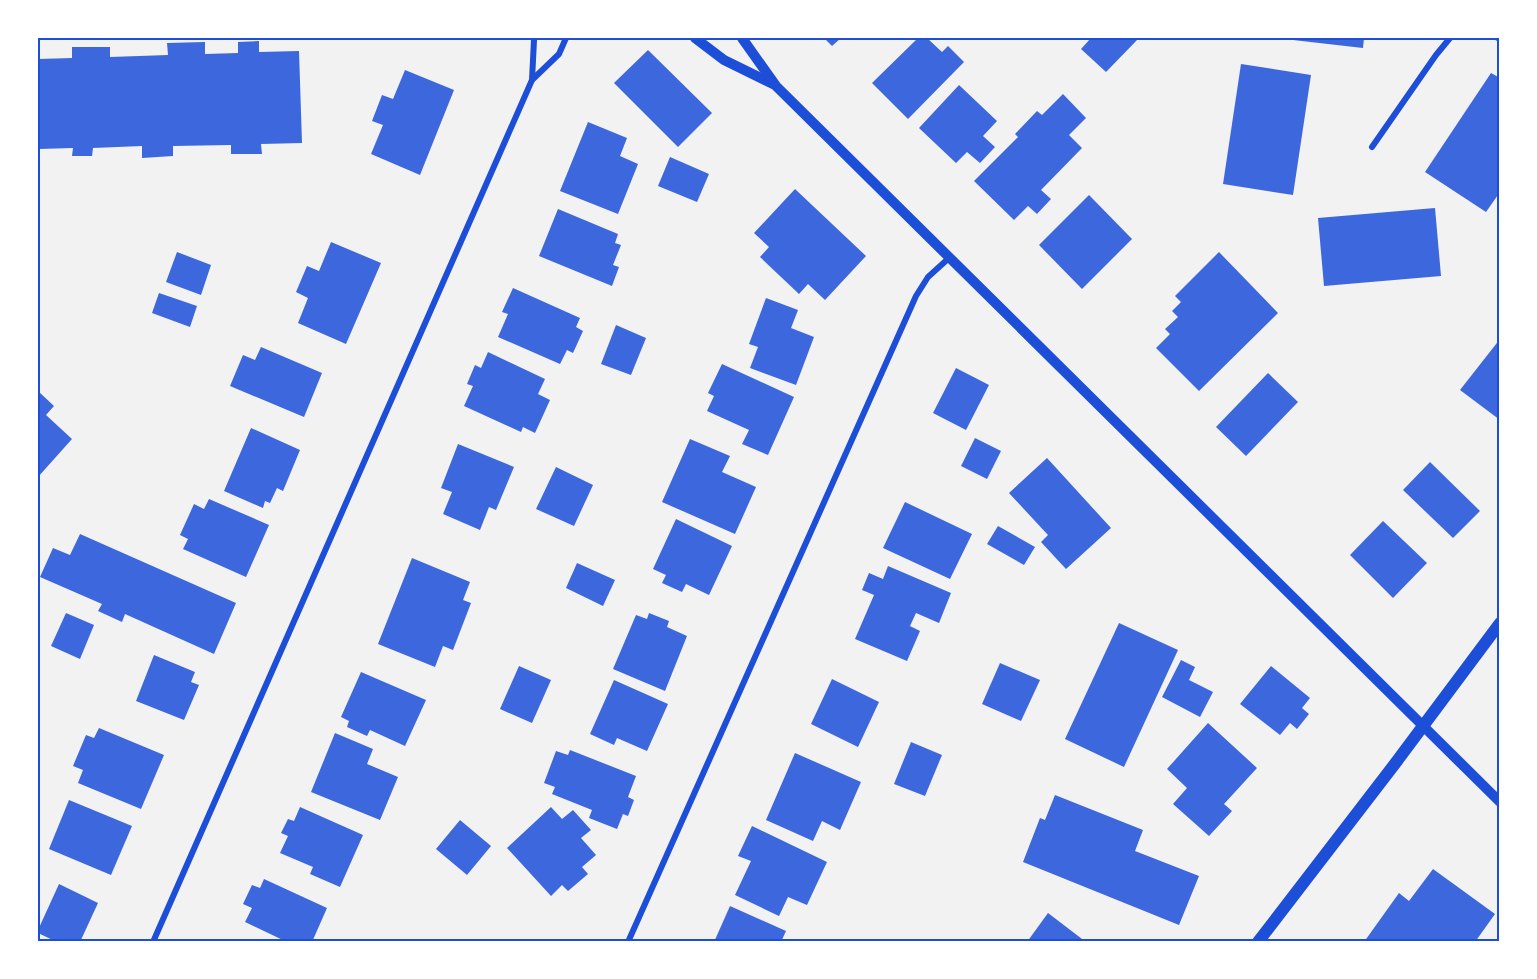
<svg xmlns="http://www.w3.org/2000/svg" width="1537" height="979" font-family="'Exo 2',sans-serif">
<rect width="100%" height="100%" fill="#f2f2f2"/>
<!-- building -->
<g fill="#3d67dc">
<polygon points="824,38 841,38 832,46"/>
<polygon points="918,38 927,38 942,52 948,46 964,62 908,119 872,83"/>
<polygon points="1091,38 1139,38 1106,72 1081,49"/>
<polygon points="1293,38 1364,38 1363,48 1293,40"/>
<polygon points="259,41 259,52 299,51 302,143 261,144 262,154 231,154 231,145 173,146 173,156 142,158 142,146 93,148 92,156 72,156 73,148 39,149 38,59 72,58 72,47 110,47 110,57 168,55 167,43 205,42 205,54 238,53 238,42"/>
<polygon points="648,50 712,113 678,147 614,83"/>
<polygon points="1241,64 1311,75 1293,195 1223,184"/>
<polygon points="405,70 454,90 420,175 371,154 383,125 372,121 382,95 393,99"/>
<polygon points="1491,73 1500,78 1500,192 1486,212 1425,172"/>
<polygon points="959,85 997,121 983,136 995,147 980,163 967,152 956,163 919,128"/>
<polygon points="1063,94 1086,118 1069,135 1082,148 1041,190 1051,199 1037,214 1028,206 1014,220 974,181 1018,137 1015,134 1037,111 1042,115"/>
<polygon points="588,122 627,138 620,156 638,164 618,214 560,191"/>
<polygon points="670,157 709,174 697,202 658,186"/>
<polygon points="795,189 866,256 825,300 808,284 799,294 760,257 769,247 754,233"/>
<polygon points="1089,195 1132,239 1082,289 1039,245"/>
<polygon points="1435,208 1441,276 1324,286 1318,218"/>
<polygon points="558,209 618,234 615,243 621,245 613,265 619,267 612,286 539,256"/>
<polygon points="331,242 381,263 346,344 298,323 308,298 296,292 307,266 319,271"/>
<polygon points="177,252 211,265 201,295 166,282"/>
<polygon points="1219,252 1278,313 1199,391 1156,348 1170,334 1165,329 1178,317 1172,311 1181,302 1175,296"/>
<polygon points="513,288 580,318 576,327 583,331 573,353 567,350 560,364 498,337 508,314 502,312"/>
<polygon points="159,293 197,306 190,327 152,313"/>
<polygon points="766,298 798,310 791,328 814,337 796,385 750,368 758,347 749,344"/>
<polygon points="616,325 646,338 631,375 601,364"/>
<polygon points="1500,339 1500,420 1460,390"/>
<polygon points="261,347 322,373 304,417 230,386 243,355 255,360"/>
<polygon points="488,352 545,379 538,394 550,400 535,433 523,427 521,432 464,406 473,386 467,384 475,365 481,368"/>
<polygon points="722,364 794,397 768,455 742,444 749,430 707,411 714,396 708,393"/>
<polygon points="956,368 989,385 966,430 933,413"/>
<polygon points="1268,373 1298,402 1246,456 1216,427"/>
<polygon points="38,391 54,406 46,415 72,439 38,477"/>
<polygon points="251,428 300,450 283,491 277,488 270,503 265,501 263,508 224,491"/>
<polygon points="975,438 1001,451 987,479 961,466"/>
<polygon points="690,439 730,456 722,472 756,487 735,534 662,502"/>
<polygon points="458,444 514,467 496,510 489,507 480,530 443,514 452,492 441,488"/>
<polygon points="1047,458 1111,528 1066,569 1041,542 1048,535 1009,493"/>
<polygon points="1430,462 1480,511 1453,538 1403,490"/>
<polygon points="556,467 593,485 574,526 536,509"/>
<polygon points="209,499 269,525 246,577 183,549 188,539 180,535 194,504 204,509"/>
<polygon points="905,502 972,534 950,579 883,548"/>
<polygon points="676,519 732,546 709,595 686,584 682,592 662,583 666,575 653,569"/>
<polygon points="1383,521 1427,563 1393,598 1350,555"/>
<polygon points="998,526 1035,547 1024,565 987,544"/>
<polygon points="80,534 236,603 214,654 125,614 122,622 98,611 102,604 40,577 53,548 70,555"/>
<polygon points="412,558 470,582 463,600 471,603 453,650 443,646 435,667 378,644"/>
<polygon points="577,563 615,580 603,606 566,588"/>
<polygon points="888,566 951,593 939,623 916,613 910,626 920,631 907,661 855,639 874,595 862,590 869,573 883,579"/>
<polygon points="66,613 94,625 80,659 51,646"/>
<polygon points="649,613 669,621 667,627 687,636 665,691 613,669 636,615 647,619"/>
<polygon points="1119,623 1178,650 1124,767 1065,739"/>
<polygon points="154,655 195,672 191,682 199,685 184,720 136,701"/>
<polygon points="1181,660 1195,667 1189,680 1213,692 1200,717 1162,697"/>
<polygon points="1000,663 1040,680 1021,721 982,704"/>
<polygon points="519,666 551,680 532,723 500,709"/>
<polygon points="1271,666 1310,698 1302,708 1309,714 1297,729 1290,723 1280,735 1240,704"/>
<polygon points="361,672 426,700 405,746 370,730 367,736 347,727 349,721 341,717"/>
<polygon points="832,679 879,702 858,747 811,724"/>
<polygon points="614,680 668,704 647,751 617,738 614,745 590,734"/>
<polygon points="1208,723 1257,768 1224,804 1232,811 1209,836 1173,804 1187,788 1167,769"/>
<polygon points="99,728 164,755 141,809 78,783 83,770 73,766 86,735 94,738"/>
<polygon points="335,733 373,749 367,764 398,777 380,820 311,792"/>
<polygon points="911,742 942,755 925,796 894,784"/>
<polygon points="570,750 636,776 628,797 634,800 628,816 623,814 617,829 589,818 592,810 552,794 555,787 544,783 556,751 568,755"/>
<polygon points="795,753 861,782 840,830 822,821 813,841 766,820"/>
<polygon points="1055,795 1143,830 1135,851 1199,876 1179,925 1023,862 1040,818 1045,820"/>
<polygon points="69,800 132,826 111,875 49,849"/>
<polygon points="300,807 363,835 340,887 310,874 313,867 280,853 288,836 281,833 288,819 294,821"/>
<polygon points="551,807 562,819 573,810 591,830 581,838 596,855 582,867 588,874 568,891 562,885 551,896 507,848"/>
<polygon points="460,820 491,846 467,875 436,849"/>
<polygon points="752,826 827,862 807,905 788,897 779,916 735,895 751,861 738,856"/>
<polygon points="1433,869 1495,914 1475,942 1364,942 1399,893 1409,901"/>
<polygon points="264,879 327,908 312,942 287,942 245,922 252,908 243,904 252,885 260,888"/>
<polygon points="59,884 98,903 80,942 57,942 38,933 38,930"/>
<polygon points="730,906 786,931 781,942 714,942"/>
<polygon points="1048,913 1086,942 1027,942"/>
</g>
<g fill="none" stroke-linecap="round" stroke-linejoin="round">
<!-- minor -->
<g stroke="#1d4ed8" stroke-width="6">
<polyline points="1498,38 1500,38"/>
<polyline points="533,79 559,54 566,38"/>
<polyline points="1372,147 1436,55 1450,38"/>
<polyline points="153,942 532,80 534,40 533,38"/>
<polyline points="628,942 916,296 928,277 949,258"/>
</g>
<!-- tertiary -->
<g stroke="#1d4ed8" stroke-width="10">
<polyline points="695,38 724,60 773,84"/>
<polyline points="742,38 776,86 1500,802"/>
</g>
<!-- secondary -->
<polyline stroke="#1d4ed8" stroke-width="12" points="1258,942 1397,761 1500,623"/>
</g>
<!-- border -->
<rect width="1537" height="979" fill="none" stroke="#ffffff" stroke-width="78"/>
<rect x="39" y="39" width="1459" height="901" fill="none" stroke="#1d4ed8" stroke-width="2"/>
</svg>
